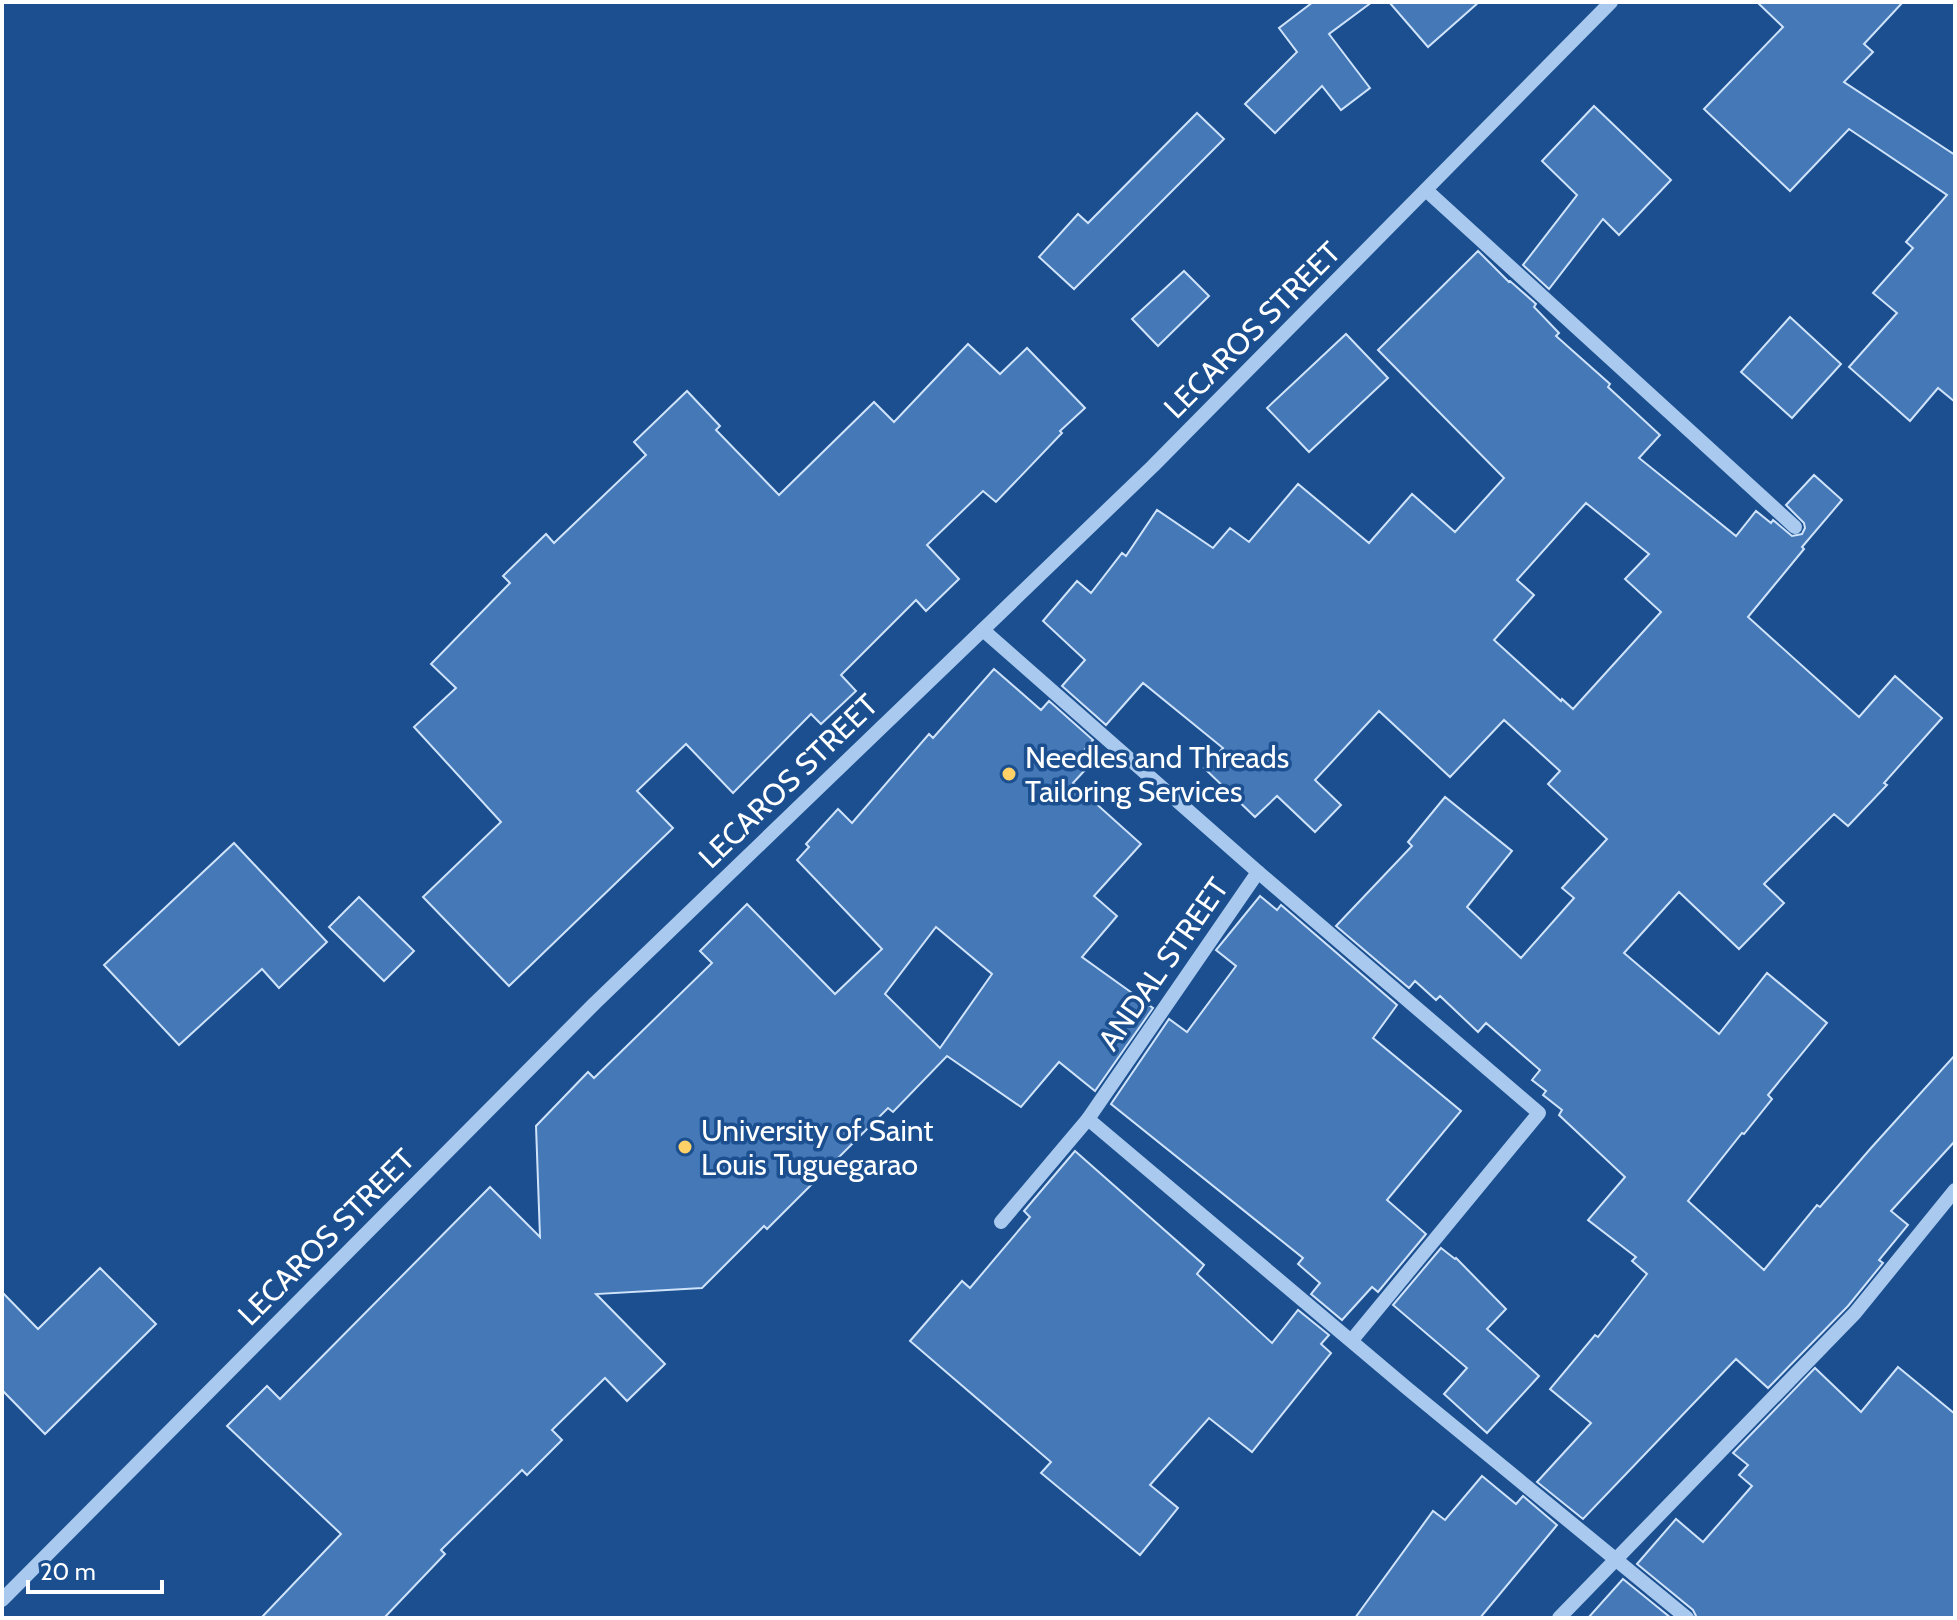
<svg xmlns="http://www.w3.org/2000/svg" width="1957" height="1620" font-family="Cabin,sans-serif">
<rect width="100%" height="100%" fill="#1b4f8f"/>
<!-- building -->
<g fill="#4478b7" stroke="#cfe3fa" stroke-width="2" fill-rule="evenodd">
<polygon points="1313,2 1372,2 1329,34 1370,88 1341,110 1322,86 1275,133 1245,104 1297,52 1279,28"/>
<polygon points="1389,2 1479,2 1428,47"/>
<polygon points="1757,2 1903,2 1864,44 1873,52 1844,82 1955,155 1955,402 1938,388 1910,421 1849,367 1897,313 1873,293 1913,248 1906,242 1947,195 1849,129 1790,191 1704,109 1783,27"/>
<polygon points="1594,106 1671,180 1619,235 1603,219 1549,289 1523,265 1577,195 1542,161"/>
<polygon points="1197,113 1224,139 1074,289 1039,257 1078,214 1088,223"/>
<path d="M1478,251L1509,282L1510,281L1536,304L1534,307L1559,333L1556,336L1610,384L1608,387L1660,435L1639,458L1736,536L1756,511L1771,523L1773,520L1792,536L1802,534L1805,528L1804,523L1786,505L1814,475L1842,500L1802,547L1804,549L1748,617L1859,717L1895,676L1942,718L1884,783L1887,785L1848,826L1834,814L1764,884L1784,903L1739,949L1679,892L1624,953L1719,1034L1767,973L1827,1023L1768,1095L1772,1099L1744,1134L1742,1133L1688,1201L1764,1270L1817,1205L1820,1207L1871,1148L1955,1055V1141L1891,1211L1908,1225L1879,1260L1883,1263L1848,1306L1768,1388L1736,1359L1583,1519L1537,1482L1591,1423L1550,1389L1595,1335L1598,1337L1647,1274L1632,1261L1636,1257L1588,1220L1625,1177L1559,1115L1562,1110L1543,1095L1546,1091L1532,1080L1540,1070L1486,1023L1478,1032L1440,996L1436,1000L1415,981L1409,988L1336,926L1412,846L1408,842L1445,797L1512,851L1467,907L1521,958L1574,898L1562,888L1607,839L1548,784L1560,771L1504,720L1450,777L1379,711L1315,780L1341,805L1315,832L1277,796L1255,817L1204,768L1223,748L1143,683L1106,725L1062,686L1085,660L1043,621L1077,581L1091,593L1122,553L1126,556L1157,510L1213,548L1230,528L1249,542L1298,484L1369,543L1412,494L1455,532L1504,478L1378,350ZM1586,503L1649,554L1625,579L1661,612L1573,709L1562,699L1561,701L1494,640L1534,595L1517,580Z"/>
<polygon points="1184,271 1209,296 1158,346 1132,319"/>
<polygon points="1790,317 1841,364 1792,418 1741,372"/>
<polygon points="1346,334 1388,378 1309,452 1267,408"/>
<polygon points="968,344 1000,374 1027,348 1085,408 1060,431 1062,433 996,502 983,491 927,545 959,579 926,611 916,600 841,675 856,691 821,724 811,714 733,793 686,744 637,791 673,828 509,986 423,897 501,822 414,727 456,688 431,664 510,583 503,576 546,534 554,543 646,455 634,442 687,391 720,426 716,430 779,495 874,402 894,422"/>
<path d="M994,669L1041,710L1049,701L1093,740L1076,760L1086,769L1073,783L1141,844L1094,896L1117,916L1082,957L1153,1008L1095,1091L1059,1062L1021,1107L947,1056L893,1112L888,1108L767,1229L764,1226L702,1288L596,1294L665,1364L627,1401L605,1378L552,1430L562,1440L527,1475L522,1470L441,1550L445,1554L384,1618H261L341,1534L227,1426L267,1386L280,1399L490,1187L540,1237L536,1126L588,1072L594,1078L712,963L700,951L747,904L835,994L882,949L797,860L809,847L806,844L838,809L852,823L929,734L933,738ZM936,927L992,974L940,1048L885,994Z"/>
<polygon points="234,843 327,942 279,988 262,969 179,1045 104,965"/>
<polygon points="1260,896 1277,910 1281,905 1397,1005 1373,1038 1461,1111 1387,1200 1426,1234 1378,1292 1372,1287 1342,1320 1311,1294 1320,1283 1298,1264 1303,1258 1111,1104 1169,1019 1187,1032 1236,966 1216,950"/>
<polygon points="359,897 414,951 384,981 329,927"/>
<polygon points="1075,1151 1204,1265 1197,1274 1272,1343 1298,1310 1329,1335 1321,1344 1331,1353 1252,1452 1209,1418 1150,1485 1178,1508 1140,1555 1041,1473 1051,1462 910,1341 962,1281 970,1288 1030,1217 1024,1211"/>
<polygon points="1441,1248 1455,1259 1456,1258 1506,1309 1487,1329 1539,1376 1487,1433 1444,1394 1467,1368 1393,1305"/>
<polygon points="100,1268 156,1324 45,1434 2,1390 2,1292 38,1329"/>
<polygon points="1898,1367 1955,1414 1955,1618 1697,1618 1693,1610 1637,1564 1676,1519 1703,1542 1752,1486 1739,1475 1748,1465 1733,1453 1815,1368 1861,1412"/>
<polygon points="1482,1476 1516,1504 1523,1496 1557,1525 1480,1618 1355,1618 1433,1511 1445,1520"/>
<polygon points="1623,1579 1671,1618 1588,1618"/>
</g>
<g fill="none" stroke-linecap="round" stroke-linejoin="round">
<!-- minor -->
<g stroke="#a9c9ee" stroke-width="14">
<polyline points="1426,190 1795,527"/>
<polyline points="983,630 1258,872 1088,1119 1001,1222"/>
<polyline points="1258,872 1539,1113 1352,1340"/>
<polyline points="1088,1119 1408,1389 1687,1618"/>
<polyline points="2,1600 595,1003 1153,466 1611,2"/>
<polyline points="1559,1618 1855,1313 1955,1190"/>
</g>
</g>
<!-- markers -->
<g fill="#ffd166" stroke="#1b4f8f" stroke-width="3">
<circle cx="1009" cy="774" r="8"/>
<circle cx="685" cy="1147" r="8"/>
</g>
<g text-anchor="middle" dominant-baseline="central" stroke-width="7" stroke-linejoin="round" paint-order="stroke">
<!-- street labels -->
<g font-size="30" fill="#fff" stroke="#1b4f8f">
<text transform="translate(1252 330) rotate(-45)">LECAROS STREET</text>
<text transform="translate(788 781) rotate(-44)">LECAROS STREET</text>
<text transform="translate(1163 964) rotate(-55)">ANDAL STREET</text>
<text transform="translate(326 1237) rotate(-45)">LECAROS STREET</text>
</g>
<!-- poi labels -->
<g font-size="30" fill="#fff" stroke="#1b4f8f" text-anchor="start">
<text x="1025" y="757">Needles and Threads<tspan x="1025" dy="34">Tailoring Services</tspan></text>
<text x="701" y="1130">University of Saint<tspan x="701" dy="34">Louis Tuguegarao</tspan></text>
</g>
</g>
<!-- border -->
<rect width="1957" height="1620" fill="none" stroke="#ffffff" stroke-width="8"/>
<!-- scale -->
<path d="M28 1580v12h134v-12" fill="none" stroke="#ffffff" stroke-width="4"/>
<text x="40" y="1580" font-size="24" fill="#ffffff" stroke="#1b4f8f" stroke-width="6" paint-order="stroke">20 m</text>
</svg>
